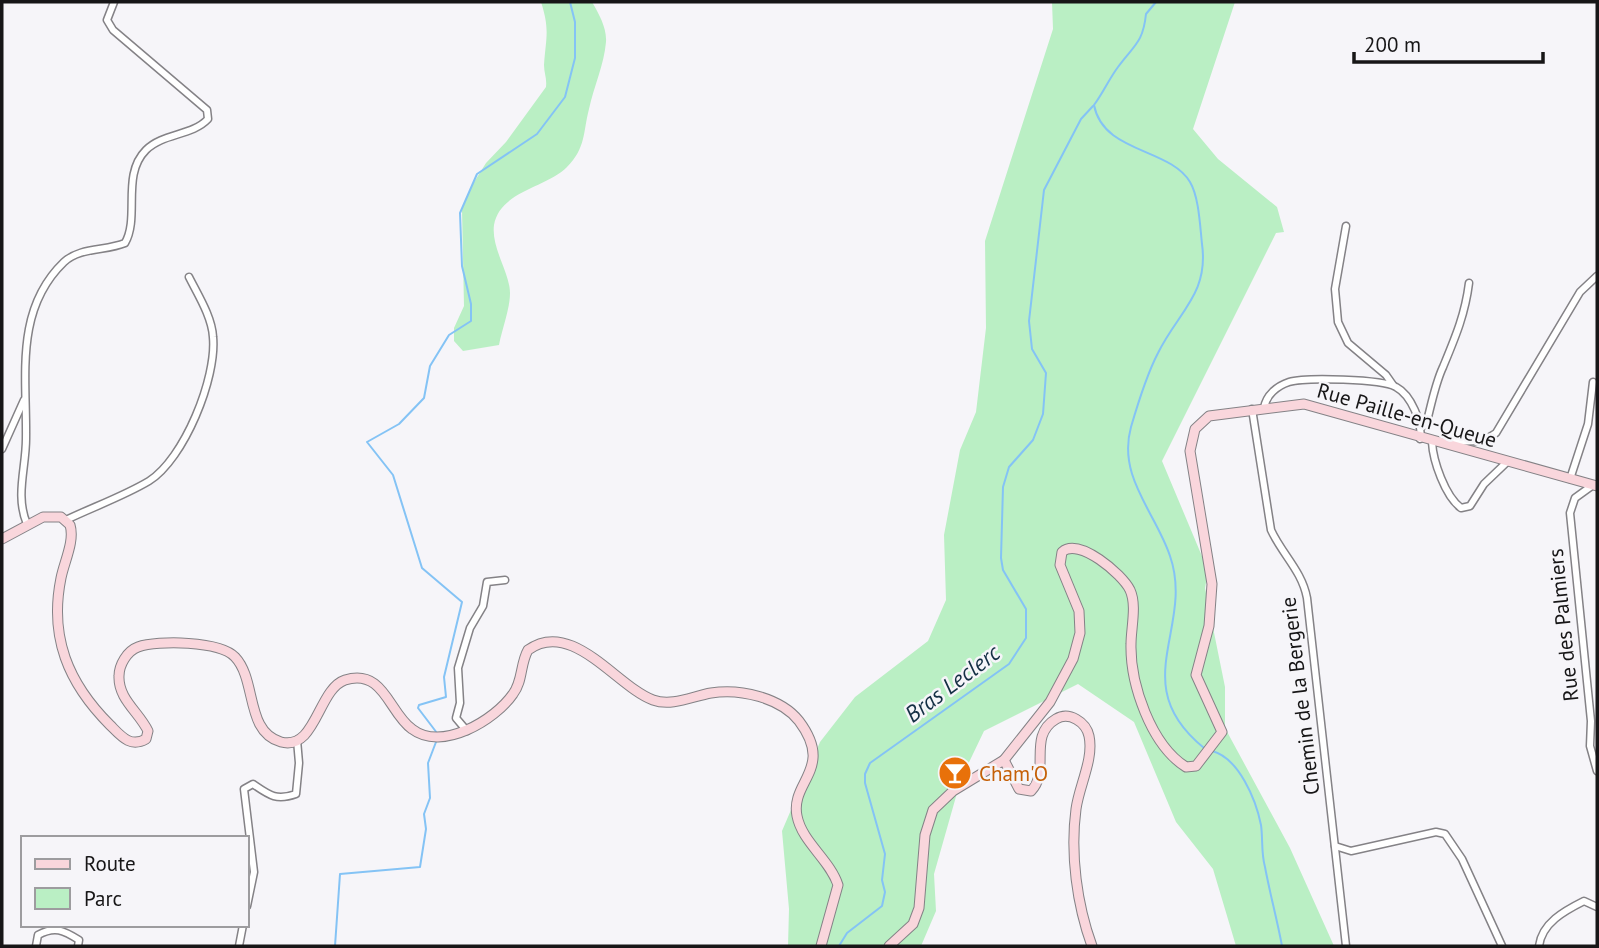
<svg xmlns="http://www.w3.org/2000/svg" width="1599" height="948" font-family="'PT Sans',sans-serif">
<rect width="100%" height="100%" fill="#f6f5f9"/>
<!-- green -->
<g fill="#baefc4">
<path d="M541,2H592C599,14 607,28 606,42C604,65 594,86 589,109C583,132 586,148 567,167C546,188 500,191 494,225C491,248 510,273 510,293C510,309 502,329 499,345L463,351L454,341V328L464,306L462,210L471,187L486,163L506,142L546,87C547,78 544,73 544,65C546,37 550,30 541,2Z"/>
<polygon points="1052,2 1235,2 1193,129 1218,159 1277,207 1284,232 1276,233 1162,461 1204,561 1210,561 1205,588 1225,687 1225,728 1290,848 1334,946 1236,946 1213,869 1176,822 1134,722 1078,684 984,731 961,779 934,874 936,911 921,946 788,946 789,909 782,831 820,742 855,697 928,641 946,600 944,535 960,450 976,412 986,328 985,241 1053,29"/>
</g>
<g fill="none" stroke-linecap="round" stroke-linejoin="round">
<!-- stream -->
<g stroke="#84c3f5" stroke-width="2">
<path d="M1156,2L1146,14C1143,43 1134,45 1118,67C1109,79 1103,93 1094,105C1103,153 1170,148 1190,182C1199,197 1200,226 1202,244C1209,294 1178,312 1158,353C1146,376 1138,403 1131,427C1117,477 1156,513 1170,556C1195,628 1125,684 1204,748"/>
<polyline points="437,733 418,708 419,705 446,697 444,677 462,602 422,568 393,475 367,442 399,424 424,398 430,366 449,335 471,321 471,304 462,266 460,213 477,174 537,134 565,97 575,58 575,22 570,2"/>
<path d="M1212,751C1239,758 1256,800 1261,825C1263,839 1261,853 1265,867C1270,894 1277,919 1282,946"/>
<polyline points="335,946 340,874 420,867 426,829 424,814 430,798 428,763 436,742"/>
<polyline points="839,946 847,933 882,906 885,892 882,880 885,854 865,783 865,774 870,763 1009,664 1026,638 1026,609 1003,570 1001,558 1003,487 1009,467 1033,440 1043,414 1046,373 1032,349 1029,321 1044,190 1081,119 1093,106"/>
</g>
<defs>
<g id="minor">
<polyline points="1346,226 1335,289 1338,322 1348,343 1386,375 1393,385"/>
<path d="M1264,408C1266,395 1277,386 1289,382C1305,377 1382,379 1396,387C1411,395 1423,423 1420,439"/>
<path d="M1252,409L1271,530C1282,554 1302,571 1307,598L1346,946"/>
<path d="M1420,427L1426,425C1431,406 1435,384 1443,367C1455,338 1465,315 1469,283"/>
<path d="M1432,442C1433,461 1445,496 1461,508L1470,506L1484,484L1507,462"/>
<polyline points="1447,442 1483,441 1496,433 1580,292 1597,276"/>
<polyline points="2,449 24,400"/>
<polyline points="1570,479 1588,424 1593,382"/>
<polyline points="1593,485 1575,498 1570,513 1591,721 1590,746 1597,771"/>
<path d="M66,520C93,507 124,496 149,481C184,459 217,378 213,337C212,317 198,295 189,277"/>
<path d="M27,524C15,496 26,468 26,439C27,377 14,310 64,262C80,247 106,251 125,243C140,217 121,175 146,150C163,133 192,136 208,119L207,110L113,30L107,20L114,2"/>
<polyline points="467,731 456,718 460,703 458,668 470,628 483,606 487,582 505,580"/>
<polyline points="1335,846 1351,851 1436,832 1445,834 1462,859 1502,946"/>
<path d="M247,906L254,872L244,789L253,784C269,795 276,801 296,794L299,763L297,740"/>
<path d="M36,946L38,935C55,926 63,930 79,940L78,946"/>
<polyline points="239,946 243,925"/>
<path d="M1539,946C1542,923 1564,911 1584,901L1597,907"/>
</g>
<g id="secondary">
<path d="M2,539L43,517H61L70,525C75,541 64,562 61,578C49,637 68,683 110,725C121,736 130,748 146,739L148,731C139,712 118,699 119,676C119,665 127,651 138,647C158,640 220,641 235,657C257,680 245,732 281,742C316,751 318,689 345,680C384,668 389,713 412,729C442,752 495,720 513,694C523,681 520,664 528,650C572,618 617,687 653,700C672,707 693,696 711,693C740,688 781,698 799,721C835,769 790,781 797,816C802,842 830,860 838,885L821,946"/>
<path d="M1004,760L1019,789L1031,791C1051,771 1027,736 1056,719C1069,711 1086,722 1089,736C1094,759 1079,786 1076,809C1070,854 1077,905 1092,946"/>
<path d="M889,946L913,924L919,908L925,835L933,810L953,791L1004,760L1050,702L1073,659L1080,633L1079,611L1060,565L1062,552C1079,537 1122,574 1130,590C1137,605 1131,628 1131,644C1130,684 1151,745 1186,767L1196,766L1222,732L1196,675L1209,626L1212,584L1190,451L1195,429L1209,416L1304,404L1597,486"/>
</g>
</defs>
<!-- minor casing -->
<use href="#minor" stroke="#848286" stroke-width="9"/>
<!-- secondary casing -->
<use href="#secondary" stroke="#848286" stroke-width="11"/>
<!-- minor -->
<use href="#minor" stroke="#fff" stroke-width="6"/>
<!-- secondary -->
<use href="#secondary" stroke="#f9d6dc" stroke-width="9"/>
</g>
<!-- icons -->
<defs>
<symbol id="bar-disc" viewBox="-11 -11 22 22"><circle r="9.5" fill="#e8710a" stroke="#f6f5f9"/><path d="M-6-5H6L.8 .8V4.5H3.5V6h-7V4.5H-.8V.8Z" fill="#fff"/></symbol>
</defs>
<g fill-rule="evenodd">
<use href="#bar-disc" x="936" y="754" width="38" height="38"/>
</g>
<g text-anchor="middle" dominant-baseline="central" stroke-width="5" stroke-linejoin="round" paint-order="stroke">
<!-- street labels -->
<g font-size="21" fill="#171617" stroke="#f6f5f9">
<text transform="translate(1407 415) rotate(16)">Rue Paille-en-Queue</text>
<text transform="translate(1563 625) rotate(-96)">Rue des Palmiers</text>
<text transform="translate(1300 696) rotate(-97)">Chemin de la Bergerie</text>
</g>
<!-- food labels -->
<g font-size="21" fill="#c56008" stroke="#f6f5f9" text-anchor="start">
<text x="979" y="773">Cham'O</text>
</g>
<!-- water labels -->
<g font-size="23" font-style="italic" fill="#132e43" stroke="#f6f5f9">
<text transform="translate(952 683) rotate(-37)">Bras Leclerc</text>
</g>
</g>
<!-- border -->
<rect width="1599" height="948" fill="none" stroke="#171617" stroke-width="7"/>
<!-- legend -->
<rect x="21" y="836" width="228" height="91" fill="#f6f5f9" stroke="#9d9c9f" stroke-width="2"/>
<rect x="35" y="859" width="35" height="10" fill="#f9d6dc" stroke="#9d9c9f" stroke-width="2"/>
<text x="84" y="871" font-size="21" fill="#171617">Route</text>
<rect x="35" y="888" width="35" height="21" fill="#baefc4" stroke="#9d9c9f" stroke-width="2"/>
<text x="84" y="906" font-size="21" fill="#171617">Parc</text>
<!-- scale -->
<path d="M1354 52v10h189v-10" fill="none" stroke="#171617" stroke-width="3.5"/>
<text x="1364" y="52" font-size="21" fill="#171617" stroke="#f6f5f9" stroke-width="5" paint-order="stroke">200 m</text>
</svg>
